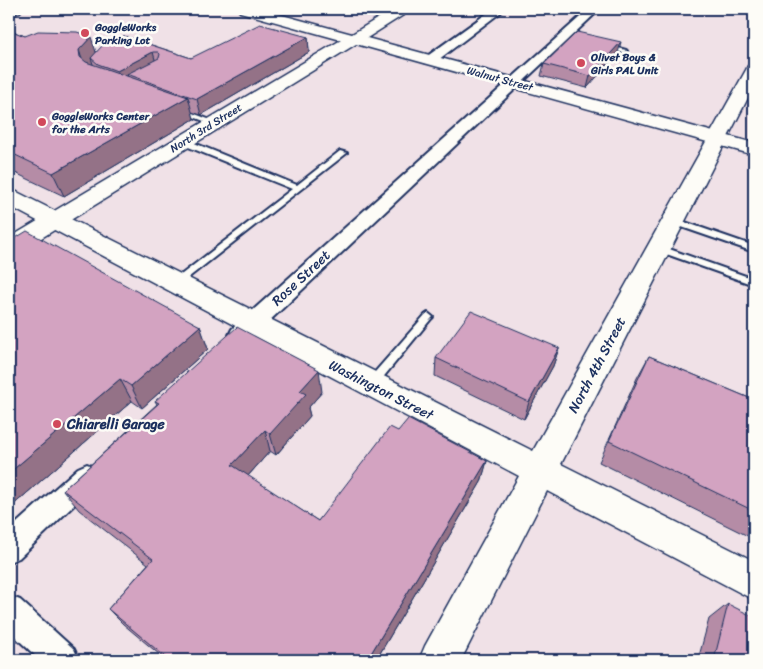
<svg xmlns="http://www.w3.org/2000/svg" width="763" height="669" font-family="Sriracha,sans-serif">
<rect width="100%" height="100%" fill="#f0e1e7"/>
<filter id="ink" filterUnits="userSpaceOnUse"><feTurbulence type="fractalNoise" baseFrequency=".02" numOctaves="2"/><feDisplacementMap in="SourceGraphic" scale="10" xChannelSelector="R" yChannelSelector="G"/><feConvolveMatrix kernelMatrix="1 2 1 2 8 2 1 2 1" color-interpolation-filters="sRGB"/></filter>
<g filter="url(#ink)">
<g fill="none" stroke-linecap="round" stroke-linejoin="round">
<defs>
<g id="lane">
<polygon points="607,45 626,50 627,51 624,53 605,48 605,46"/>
<polygon points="182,109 216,122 217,123 212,124 180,112 179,111"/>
<polygon points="181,140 187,140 297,185 340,151 347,153 179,285 173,285 171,283 173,281 292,189 181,144"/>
<polygon points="673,218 754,246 754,252 670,223 670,219"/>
<polygon points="658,245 754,279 754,285 655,250 654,248"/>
<polygon points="428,313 433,317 431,319 376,386 372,387 368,386 367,383 368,380 425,315"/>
</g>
<g id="street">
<polygon points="493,9 505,9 434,63 426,63 424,60 426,57"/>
<polygon points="589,9 600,9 248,341 240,343 232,341 229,335 232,329"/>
<polygon points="87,464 96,468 100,476 96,484 19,558 9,562 9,530 78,468"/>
<polygon points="9,596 20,600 74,649 79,660 40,660 9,631"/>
</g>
<polygon id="secondary" points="238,9 260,9 352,34 393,9 410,9 408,12 367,38 754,143 754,155 356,44 17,253 9,256 9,238 341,40 240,12"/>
<g id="primary">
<polygon points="9,9 22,9 20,12 9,15"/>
<polygon points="754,65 754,86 561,464 754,561 754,600 547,491 461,660 419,660 425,646 519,476 9,206 9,190 17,192 533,451 746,70 748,66"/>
</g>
</defs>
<!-- lane casing -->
<use href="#lane" stroke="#1b2f5e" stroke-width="4"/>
<!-- street casing -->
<use href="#street" stroke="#1b2f5e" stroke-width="4"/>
<!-- secondary casing -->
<use href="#secondary" stroke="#1b2f5e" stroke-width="3"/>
<!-- primary casing -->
<use href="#primary" stroke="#1b2f5e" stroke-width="3"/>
<!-- path -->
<polyline stroke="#1b2f5e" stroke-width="2" stroke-dasharray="0.5 2" stroke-linecap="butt" points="328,13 336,9"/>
<!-- lane -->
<use href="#lane" fill="#fdfcf7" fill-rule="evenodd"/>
<!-- street -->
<use href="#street" fill="#fdfcf7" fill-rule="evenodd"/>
<!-- secondary -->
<use href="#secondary" fill="#fdfcf7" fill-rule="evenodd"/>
<!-- primary -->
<use href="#primary" fill="#fdfcf7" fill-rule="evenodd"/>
</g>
<!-- wall -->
<g fill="#b58ca6" stroke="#1b2f5e">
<polygon points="9,30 25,36 96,52 124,36 191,58 308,37 309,52 201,115 192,112 194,119 64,196 9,170"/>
<polygon points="618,53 587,88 541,76 544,64"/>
<polygon points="9,242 200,326 208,349 142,408 132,401 11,507 9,506"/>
<polygon points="559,348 553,366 524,419 435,376 436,358"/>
<polygon points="649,356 754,400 754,539 599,462 637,378"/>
<polygon points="322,392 308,408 310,416 276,455 270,451 248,476 318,521 398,431 487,461 481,482 376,660 166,660 123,624 108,609 148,564 79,510 63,490 157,404 155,401"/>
<polygon points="728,604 754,660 698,660 709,619"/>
</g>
<!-- shaded-wall -->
<g fill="#947287" stroke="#1b2f5e">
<polygon points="91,37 98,58 91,58 93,64 88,79 79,50"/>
<polygon points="308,37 309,52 201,115 197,99"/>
<polygon points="621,42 618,53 587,88 590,76"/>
<polygon points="153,52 157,67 127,74 129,82 122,86 117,71"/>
<polygon points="188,97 194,119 64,196 53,173"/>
<polygon points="200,326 208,349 142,408 131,386"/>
<polygon points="559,348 553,366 524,419 529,402"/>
<polygon points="319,370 322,392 308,408 310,416 276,455 270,434 300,391"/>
<polygon points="120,379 132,401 11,507 9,505 9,473"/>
<polygon points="265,430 270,451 239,486 232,465"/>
<polygon points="487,461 481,482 376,660 367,660"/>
</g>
<!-- building -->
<g fill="#d3a3c1" stroke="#1b2f5e">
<polygon points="260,24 308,37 197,99 127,74 159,58 160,54 158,52 153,52 117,71 98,64 91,58 102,46 124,36 191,58"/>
<polygon points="9,30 25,36 38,31 77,32 91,37 79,50 80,57 86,62 188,97 53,173 9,152"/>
<polygon points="577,32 621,42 590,76 544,64"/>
<polygon points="27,231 200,326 131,386 120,379 9,473 9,242"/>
<polygon points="471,311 559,348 529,402 436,358"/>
<polygon points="237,327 319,370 300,391 306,394 270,434 265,430 232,465 318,521 390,427 398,431 408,419 487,461 367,660 169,660 108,609 153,559 63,490 159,403 155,401"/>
<polygon points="649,356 754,400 754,511 609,441"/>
<polygon points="728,604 754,617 754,660 714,660"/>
</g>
</g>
<!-- markers -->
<g fill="#d1495b" stroke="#fdfcf7" stroke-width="2">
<circle cx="85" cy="33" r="5"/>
<circle cx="581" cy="63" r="5"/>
<circle cx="42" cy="122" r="5"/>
<circle cx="57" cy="424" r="5"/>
</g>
<g text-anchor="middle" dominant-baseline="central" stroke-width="5" stroke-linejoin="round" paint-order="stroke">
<!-- far-poi labels -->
<g font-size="11" font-weight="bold" fill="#1b2f5e" stroke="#fdfcf7" text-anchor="start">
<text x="95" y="27">GoggleWorks<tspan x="95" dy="13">Parking Lot</tspan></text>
<text x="591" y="57">Olivet Boys &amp;<tspan x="591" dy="13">Girls PAL Unit</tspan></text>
<text x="52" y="116">GoggleWorks Center<tspan x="52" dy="13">for the Arts</tspan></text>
</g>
<!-- far-street labels -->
<g font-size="11" fill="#1b2f5e" stroke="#fdfcf7">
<text transform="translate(500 79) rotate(15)">Walnut Street</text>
<text transform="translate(206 128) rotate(-32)">North 3rd Street</text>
</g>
<!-- street labels -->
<g font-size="14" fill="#1b2f5e" stroke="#fdfcf7">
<text transform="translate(301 278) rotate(-43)">Rose Street</text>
<text transform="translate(597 365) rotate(-62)">North 4th Street</text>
<text transform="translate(381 390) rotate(27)">Washington Street</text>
</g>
<!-- poi labels -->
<g font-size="14" font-weight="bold" fill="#1b2f5e" stroke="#fdfcf7" text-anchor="start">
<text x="67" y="424">Chiarelli Garage</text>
</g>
</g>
<!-- margin -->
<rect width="763" height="669" fill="none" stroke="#fdfcf7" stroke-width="30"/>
<rect x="15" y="15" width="733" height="639" fill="none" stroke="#1b2f5e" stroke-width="2" filter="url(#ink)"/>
</svg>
